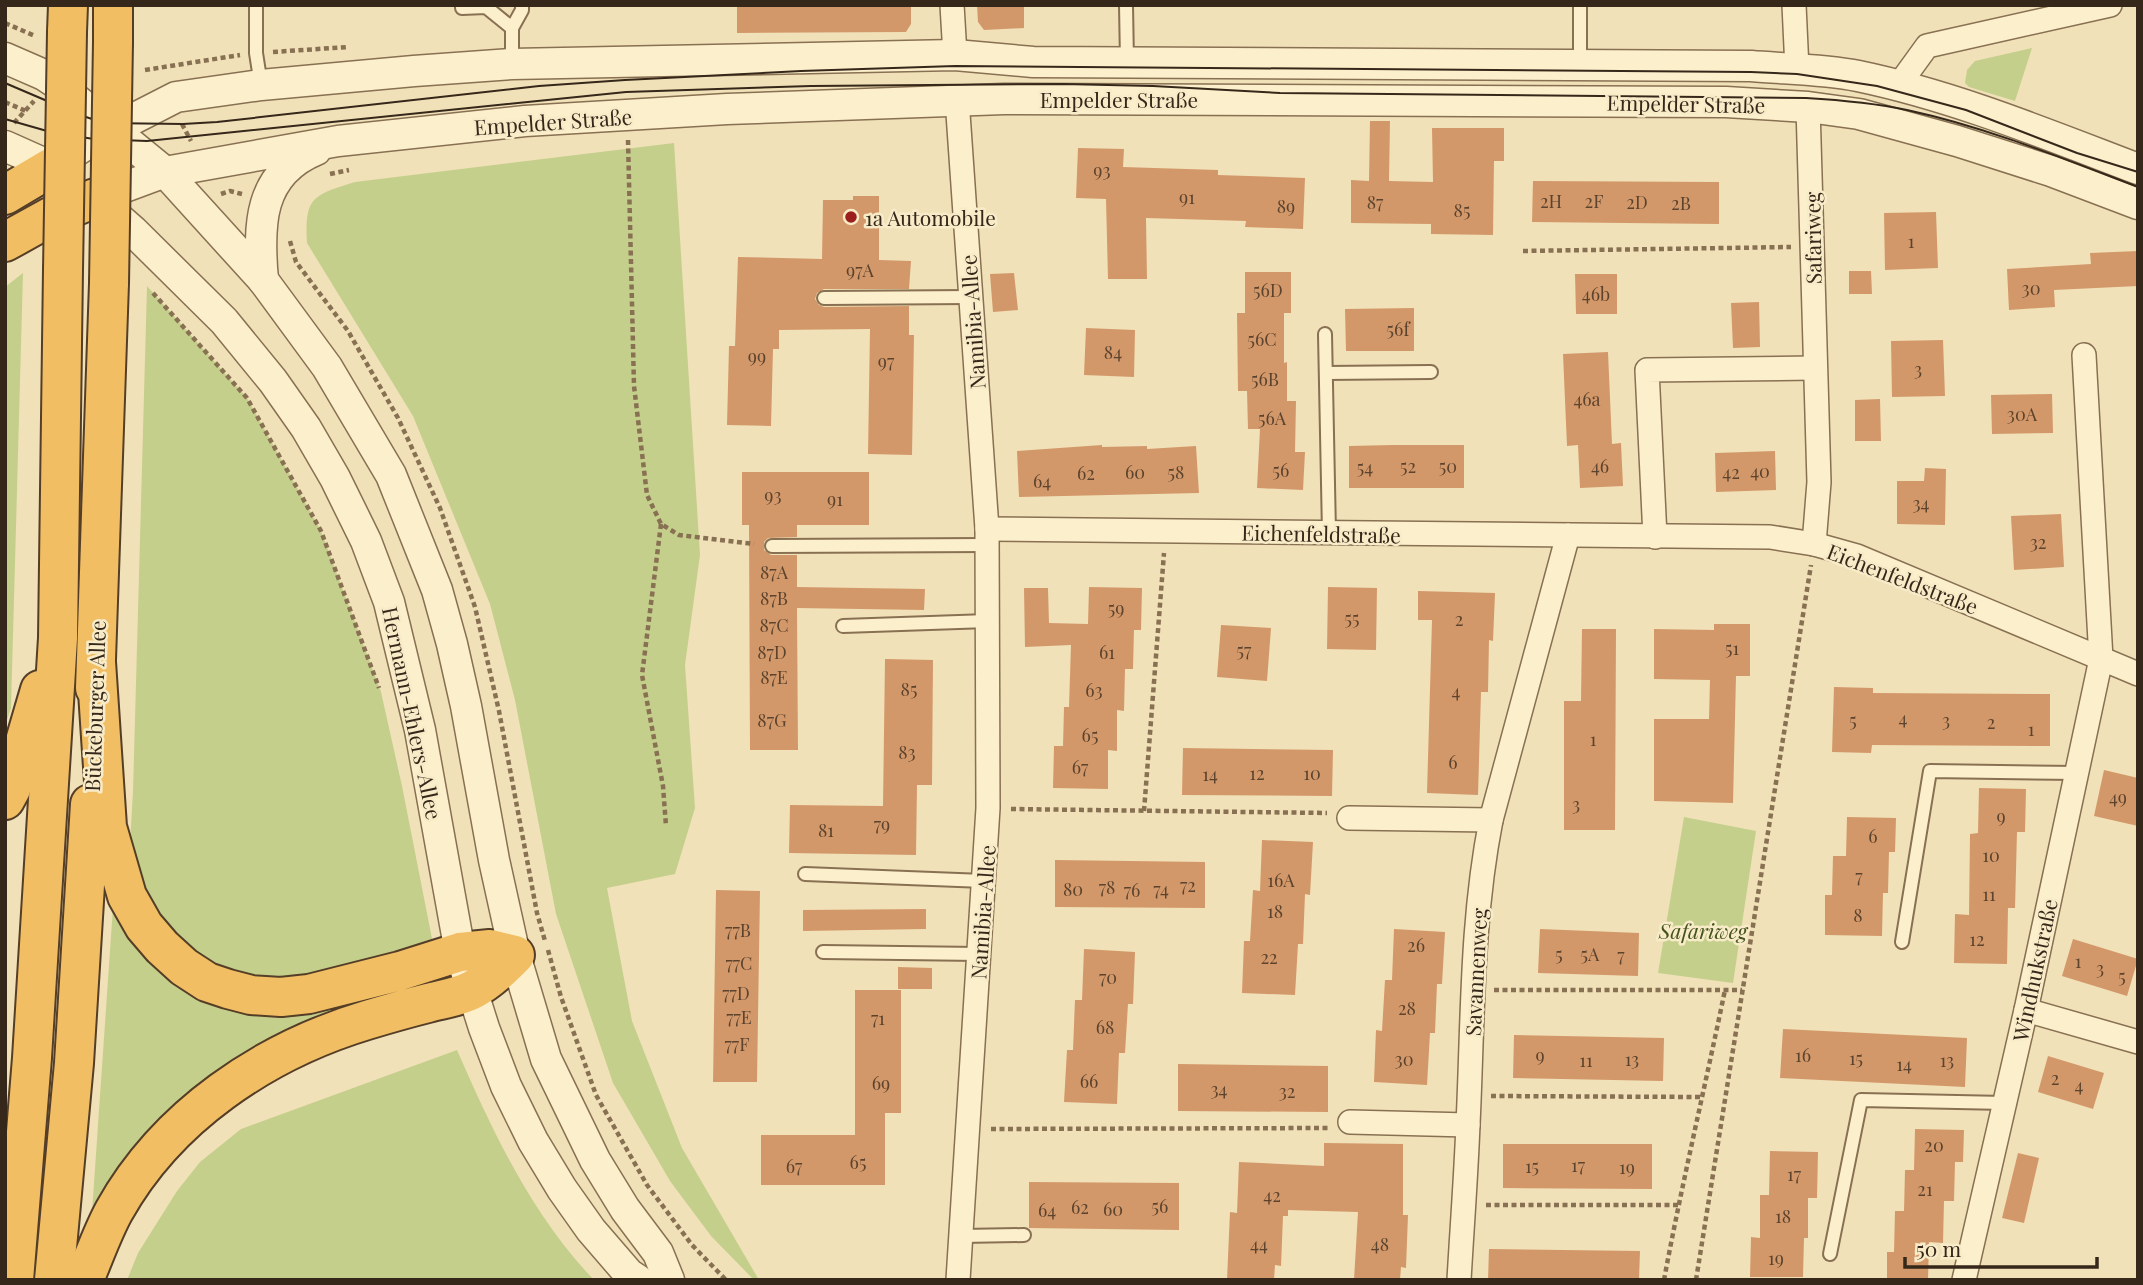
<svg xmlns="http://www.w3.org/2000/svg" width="2143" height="1285" font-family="'Playfair Display',serif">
<rect width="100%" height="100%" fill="#f1e1b8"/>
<!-- green -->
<g fill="#c5cf8c">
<polygon points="2032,48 2015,101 1969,87 1965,83 1967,70 1975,61"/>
<path d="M674,143L700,555L685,665L695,808L675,874L607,888L632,1021L682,1148L759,1280H754L711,1236L670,1181L613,1083L556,914L515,700L490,604L413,416L307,243C304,196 314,195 355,182Z"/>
<polygon points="23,273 11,708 5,726 5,287"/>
<polygon points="147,286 247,398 321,531 381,692 402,786 436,959 228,989 127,896 133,791"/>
<polygon points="1684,817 1756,831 1733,983 1658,973"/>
<polygon points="113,907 178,982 437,973 440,983 136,1149 115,1174 92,1212"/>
<path d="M457,1050C493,1132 531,1214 594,1280H127L138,1253L177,1191L200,1162L241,1129Z"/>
</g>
<!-- building -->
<g fill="#d3986a">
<polygon points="737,5 911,5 911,24 906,32 737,33"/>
<polygon points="977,5 1024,5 1024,28 984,30 978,22"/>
<polygon points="1370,121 1390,121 1389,181 1433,182 1432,128 1504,128 1504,161 1494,161 1493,235 1431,234 1431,224 1351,223 1351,180 1369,181"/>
<polygon points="1078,148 1124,149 1123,167 1218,170 1218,175 1305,178 1303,229 1245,227 1246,221 1146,218 1147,279 1108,279 1106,199 1076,198"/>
<polygon points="1533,181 1719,182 1719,224 1532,222"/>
<polygon points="853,196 879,196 879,260 911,261 909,289 824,289 817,293 815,299 819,305 824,307 909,306 909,335 914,335 912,455 868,454 870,329 779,330 779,349 773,349 771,426 727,425 729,346 735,346 738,257 822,259 823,200 853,200"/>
<polygon points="1936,212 1938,268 1885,270 1884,213"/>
<polygon points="2138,251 2138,286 2054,290 2055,307 2009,310 2007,269 2091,264 2090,253"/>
<polygon points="1849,271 1871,271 1872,294 1849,294"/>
<polygon points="1245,272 1291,272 1291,313 1284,313 1284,363 1287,362 1287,401 1296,401 1295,452 1305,452 1303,490 1257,488 1260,429 1248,429 1247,391 1238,391 1237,313 1245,313"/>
<polygon points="1014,273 1018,310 993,312 990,274"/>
<polygon points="1575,274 1617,274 1617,314 1576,314"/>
<polygon points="1759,302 1760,347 1733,348 1731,303"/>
<polygon points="1414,308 1414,351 1346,351 1345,309"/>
<polygon points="1086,328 1135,330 1134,377 1084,375"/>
<polygon points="1943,340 1945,396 1892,397 1891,341"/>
<polygon points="1608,352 1612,444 1621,443 1623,486 1580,488 1578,445 1567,446 1563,354"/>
<polygon points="2052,394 2053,433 1992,434 1991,395"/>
<polygon points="1880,399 1881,441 1855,441 1855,400"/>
<polygon points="1102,445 1102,447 1147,446 1147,449 1196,446 1199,493 1019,497 1017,451"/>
<polygon points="1392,445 1464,445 1464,488 1349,488 1349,446"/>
<polygon points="1775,451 1776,490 1716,492 1715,453"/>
<polygon points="1925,468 1946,469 1945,525 1897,524 1897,481 1924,481"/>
<polygon points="742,472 869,472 869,525 797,525 797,537 768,538 764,542 764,550 771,555 797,555 797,587 925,589 924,610 797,608 798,750 750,750 749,525 742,525"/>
<polygon points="2061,514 2064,567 2014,570 2011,516"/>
<polygon points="1089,587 1142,588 1141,630 1134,630 1133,669 1125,669 1124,711 1117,710 1117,751 1108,750 1108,789 1053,788 1054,746 1063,746 1064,707 1069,707 1071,645 1025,647 1024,588 1048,588 1049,623 1088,624"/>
<polygon points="1328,587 1377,588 1376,650 1327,649"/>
<polygon points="1418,591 1495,593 1493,641 1489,640 1488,692 1481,692 1478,795 1427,793 1432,620 1418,620"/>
<polygon points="1714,624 1750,624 1750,676 1736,676 1733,803 1654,801 1654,719 1709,719 1710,680 1654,679 1654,629 1714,630"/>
<polygon points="1221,625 1271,628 1267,681 1217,677"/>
<polygon points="1582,629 1616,629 1615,830 1564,830 1564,701 1581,701"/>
<polygon points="885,659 933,660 932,785 917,785 916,855 789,853 790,805 883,806"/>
<polygon points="1834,687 1873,688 1873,693 2050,694 2050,746 1872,745 1871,753 1832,752"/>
<polygon points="1183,748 1333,750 1332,796 1182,795"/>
<polygon points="2104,770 2138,778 2138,826 2094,816"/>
<polygon points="1979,788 2026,789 2025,832 2017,832 2015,908 2008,908 2007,964 1954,963 1955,914 1969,915 1970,834 1978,833"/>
<polygon points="1847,817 1896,818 1895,852 1889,852 1888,893 1883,893 1882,936 1825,935 1825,895 1832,895 1833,856 1846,856"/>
<polygon points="1262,840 1313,842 1310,895 1305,894 1303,944 1298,944 1295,995 1242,993 1244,941 1250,941 1253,890 1260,891"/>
<polygon points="1055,860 1205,862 1205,908 1055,907"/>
<polygon points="716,890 760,891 757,1082 713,1082"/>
<polygon points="926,909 926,929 803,931 803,910"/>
<polygon points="1394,929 1445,932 1442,984 1437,984 1435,1033 1430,1033 1427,1085 1374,1082 1376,1030 1382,1031 1385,980 1392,980"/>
<polygon points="1540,929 1639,933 1638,976 1538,973"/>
<polygon points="2073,939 2138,959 2127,996 2062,976"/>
<polygon points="1084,949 1135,952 1133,1004 1128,1004 1125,1053 1119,1053 1117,1104 1064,1102 1067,1050 1073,1050 1075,1000 1082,1000"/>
<polygon points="898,967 932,968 932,989 898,989"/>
<polygon points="855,990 901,990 901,1113 885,1113 885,1185 761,1185 761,1135 855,1135"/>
<polygon points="1783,1029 1967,1038 1965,1087 1780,1078"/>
<polygon points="1514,1035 1664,1038 1663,1081 1513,1078"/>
<polygon points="2048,1056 2104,1073 2093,1109 2038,1092"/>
<polygon points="1178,1064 1328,1066 1328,1112 1178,1111"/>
<polygon points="1915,1129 1964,1130 1963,1162 1955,1162 1954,1201 1944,1201 1943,1243 1929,1242 1928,1280 1887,1280 1887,1252 1894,1252 1895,1211 1904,1211 1905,1170 1914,1170"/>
<polygon points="1324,1143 1403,1144 1403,1215 1408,1215 1406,1268 1401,1267 1400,1280 1354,1280 1358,1212 1288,1210 1288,1216 1283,1216 1281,1266 1275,1265 1274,1280 1227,1280 1230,1212 1237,1213 1239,1162 1324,1166"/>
<polygon points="1503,1144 1652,1144 1652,1189 1503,1188"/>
<polygon points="1770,1151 1818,1152 1817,1198 1808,1198 1808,1238 1804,1238 1803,1277 1750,1277 1751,1237 1760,1238 1760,1195 1769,1195"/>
<polygon points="2018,1153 2039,1158 2024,1223 2002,1218"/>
<polygon points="1029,1182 1179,1183 1179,1230 1029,1228"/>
<polygon points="1489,1249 1640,1251 1639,1280 1488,1280"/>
</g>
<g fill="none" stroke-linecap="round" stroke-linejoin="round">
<defs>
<g id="service">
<polyline points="256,5 256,53 261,85"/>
<polyline points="462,5 462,8 486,7 512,28"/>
<polyline points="1126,5 1127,62"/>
<polyline points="1580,5 1580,64"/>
<polyline points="512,64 512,28 522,10 522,5"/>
<polyline points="824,298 970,297"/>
<polyline points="1325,334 1329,533"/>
<polyline points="1326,373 1431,372"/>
<polyline points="772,546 987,545"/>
<polyline points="843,626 988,621"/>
<polyline points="805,874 984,881"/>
<polyline points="1902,942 1930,771 2077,773"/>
<polyline points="823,952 979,954"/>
<polyline points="961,1236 1024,1235"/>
<polyline points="1830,1254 1861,1100 2005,1103"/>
</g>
<g id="minor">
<polyline points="952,5 955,55"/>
<polyline points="1794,5 1797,69"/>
<polyline points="1903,86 1906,75 1927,46 2110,5"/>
<polyline points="957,99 987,529 988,808 958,1280"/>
<polyline points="1808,107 1819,482 1814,544"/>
<polyline points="987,529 1770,537 1814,544 1857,556 2138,674"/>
<polyline points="1655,537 1647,370 1815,368"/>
<polyline points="1349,818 1491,820"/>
<polyline points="2026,1010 2138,1042"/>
<polyline points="1350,1122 1468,1125"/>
<path d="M1459,1280C1462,1228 1466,1176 1468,1124C1473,1021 1471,922 1491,820L1568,535"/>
<polyline points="1964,1280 2026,1010 2101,659 2084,355"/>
</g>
<g id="tertiary">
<polyline points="5,58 44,75 56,83 165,172 263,280 327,367 391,475 437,590 452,644 466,706 494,860 515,955 546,1059 595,1160 625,1209 658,1253 669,1280"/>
<polyline points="5,146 52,167 65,177"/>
<path d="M52,167L94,139L176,97L261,85L414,71L512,64L955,55L1033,62L1751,66C1786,69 1824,69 1858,76C1954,96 2046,134 2138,169"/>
<polyline points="95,198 165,172 338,141 525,121 727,109 1004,99 1726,102 1808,107 1859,114 1957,141 2051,171 2138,204"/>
<polyline points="100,202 133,231 224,321 273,381 306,428 335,478 366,541 389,602 420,730 460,952 484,1028 506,1086 533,1141 562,1189 591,1230 629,1274 638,1280"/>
<path d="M263,280C258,226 258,174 316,150"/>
</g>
<g id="trunk">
<polyline points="67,32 68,5"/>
<polyline points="113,42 113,5"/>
<polyline points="5,195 52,167"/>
<polyline points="5,242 50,217 95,198"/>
<polyline points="95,688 109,283"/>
<polyline points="5,800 11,789 40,690"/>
<polyline points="14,1280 32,1058 58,638 63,270"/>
<polyline points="54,1280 74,1063 90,804"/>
<path d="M84,1280C94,1257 102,1233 114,1211C167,1116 264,1051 367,1020C387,1014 408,1008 428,1003C443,999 460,997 474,989C490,980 502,968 515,955L490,949L460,952L400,971L309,994L281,997L251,995L228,989L207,982L184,967L162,947L144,926L127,896L107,827L96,662"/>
</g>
</defs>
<!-- service casing -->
<use href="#service" stroke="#887052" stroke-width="16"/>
<!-- minor casing -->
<use href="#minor" stroke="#887052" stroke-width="26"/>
<!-- tertiary casing -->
<use href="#tertiary" stroke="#887052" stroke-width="33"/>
<!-- trunk casing -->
<use href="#trunk" stroke="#543e27" stroke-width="42"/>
<!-- path -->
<g stroke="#887052" stroke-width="4.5" stroke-dasharray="5 3.5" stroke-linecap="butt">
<polyline points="5,23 35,36"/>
<polyline points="273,52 348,47"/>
<polyline points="145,70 240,55"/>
<polyline points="5,102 26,111"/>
<polyline points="14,123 34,101"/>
<polyline points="182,124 191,141"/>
<polyline points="628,140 634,386 647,495 661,524 679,535 754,544"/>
<polyline points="330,174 349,170"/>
<polyline points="221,194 230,191 242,194"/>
<polyline points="290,241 296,262 348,331 398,418 440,508 475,607 499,711 537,913 545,941"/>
<polyline points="1523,251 1791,247"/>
<polyline points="153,293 247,398 321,531 379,688"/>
<polyline points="661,524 642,675 663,786 666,826"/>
<polyline points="1011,809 1327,813"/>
<polyline points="1144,811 1164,553"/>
<polyline points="548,950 561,997 596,1095 647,1185 692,1245 726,1280"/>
<polyline points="1494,990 1742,990"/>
<polyline points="1491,1096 1703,1097"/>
<polyline points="991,1129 1329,1128"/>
<polyline points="1486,1205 1678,1205"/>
<path d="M1664,1280C1682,1183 1705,1087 1725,990"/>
<polyline points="1696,1280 1811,565"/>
</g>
<!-- service -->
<use href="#service" stroke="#fcefcb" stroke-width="12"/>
<!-- minor -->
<use href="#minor" stroke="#fcefcb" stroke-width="23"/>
<!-- tertiary -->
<use href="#tertiary" stroke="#fcefcb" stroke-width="30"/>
<!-- trunk -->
<use href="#trunk" stroke="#f2be64" stroke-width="38"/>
<!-- tram -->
<g stroke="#352719" stroke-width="2">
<polyline points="5,83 80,115 104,123 183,124 217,122 539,86 625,80 801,71 955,66 1751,72 1797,74 1877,86 1966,110 2077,153 2138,172"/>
<path d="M5,119L54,133L94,139L147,141L626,92L811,86L1063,84L1153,86L1280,93L1806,98C1840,100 1874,103 1907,110C1986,127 2062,158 2138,187"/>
</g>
<defs>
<g id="trunk-bridge">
<polyline points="63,270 67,32"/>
<polyline points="109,283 113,42"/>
</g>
</defs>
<!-- trunk-bridge casing -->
<use href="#trunk-bridge" stroke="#543e27" stroke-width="42" stroke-linecap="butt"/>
<!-- trunk-bridge -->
<use href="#trunk-bridge" stroke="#f2be64" stroke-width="38"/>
</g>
<!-- markers -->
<circle fill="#9b201d" stroke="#f8ebc8" stroke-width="2.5" cx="851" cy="217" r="7"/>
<g text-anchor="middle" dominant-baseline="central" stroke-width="5" stroke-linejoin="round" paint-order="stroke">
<!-- number labels -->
<g font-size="18" fill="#5c432d">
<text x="1102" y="170">93</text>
<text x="1187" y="197">91</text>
<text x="1551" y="201">2H</text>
<text x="1594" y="201">2F</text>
<text x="1375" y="202">87</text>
<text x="1637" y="202">2D</text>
<text x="1681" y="203">2B</text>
<text x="1286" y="206">89</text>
<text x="1462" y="210">85</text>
<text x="1911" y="241">1</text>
<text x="860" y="270">97A</text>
<text x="2031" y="288">30</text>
<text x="1268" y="290">56D</text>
<text x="1596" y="294">46b</text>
<text x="1398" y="329">56f</text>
<text x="1262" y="339">56C</text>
<text x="1113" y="352">84</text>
<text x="757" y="356">99</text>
<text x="886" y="361">97</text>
<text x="1918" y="369">3</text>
<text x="1265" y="379">56B</text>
<text x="1587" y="399">46a</text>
<text x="2022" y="414">30A</text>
<text x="1272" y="418">56A</text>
<text x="1408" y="466">52</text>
<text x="1448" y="466">50</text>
<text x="1600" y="466">46</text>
<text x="1365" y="467">54</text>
<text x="1281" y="470">56</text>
<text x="1760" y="471">40</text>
<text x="1135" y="472">60</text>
<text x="1176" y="472">58</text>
<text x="1731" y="472">42</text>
<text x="1086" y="473">62</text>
<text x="1042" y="481">64</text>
<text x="773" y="495">93</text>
<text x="835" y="499">91</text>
<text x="1921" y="503">34</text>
<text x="2038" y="542">32</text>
<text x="774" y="572">87A</text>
<text x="774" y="598">87B</text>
<text x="1116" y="608">59</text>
<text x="1352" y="618">55</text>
<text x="1459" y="619">2</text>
<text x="774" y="625">87C</text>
<text x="1732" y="648">51</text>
<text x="1244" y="650">57</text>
<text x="772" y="652">87D</text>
<text x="1107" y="652">61</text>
<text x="774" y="677">87E</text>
<text x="909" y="689">85</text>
<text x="1094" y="690">63</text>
<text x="1456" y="691">4</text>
<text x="1903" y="718">4</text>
<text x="772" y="720">87G</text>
<text x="1853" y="720">5</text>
<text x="1946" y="720">3</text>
<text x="1991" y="722">2</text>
<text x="2031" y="729">1</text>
<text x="1090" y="735">65</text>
<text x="1593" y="739">1</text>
<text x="907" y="752">83</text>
<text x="1453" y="762">6</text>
<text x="1080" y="767">67</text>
<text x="1257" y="773">12</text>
<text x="1312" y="773">10</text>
<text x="1210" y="774">14</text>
<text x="2118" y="797">49</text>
<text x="1576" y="804">3</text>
<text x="2001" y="816">9</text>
<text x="882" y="824">79</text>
<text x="826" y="830">81</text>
<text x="1873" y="836">6</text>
<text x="1991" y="855">10</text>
<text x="1859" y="876">7</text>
<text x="1281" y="880">16A</text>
<text x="1188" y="885">72</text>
<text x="1107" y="887">78</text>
<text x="1073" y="889">80</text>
<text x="1161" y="889">74</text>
<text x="1132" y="890">76</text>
<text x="1989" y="894">11</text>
<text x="1275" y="911">18</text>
<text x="1858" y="915">8</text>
<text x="738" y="930">77B</text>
<text x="1977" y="939">12</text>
<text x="1416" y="945">26</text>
<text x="1559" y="954">5</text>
<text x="1590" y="954">5A</text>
<text x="1621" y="955">7</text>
<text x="1269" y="957">22</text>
<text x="2078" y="961">1</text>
<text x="739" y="963">77C</text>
<text x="2100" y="968">3</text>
<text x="2122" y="976">5</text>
<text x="1108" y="977">70</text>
<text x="736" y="993">77D</text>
<text x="1407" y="1008">28</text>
<text x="739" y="1017">77E</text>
<text x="878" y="1018">71</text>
<text x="1105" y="1027">68</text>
<text x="737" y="1044">77F</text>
<text x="1540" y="1055">9</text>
<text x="1803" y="1055">16</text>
<text x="1856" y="1058">15</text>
<text x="1404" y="1059">30</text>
<text x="1632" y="1059">13</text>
<text x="1586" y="1060">11</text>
<text x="1947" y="1060">13</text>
<text x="1904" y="1064">14</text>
<text x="2055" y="1078">2</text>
<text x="1089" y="1081">66</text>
<text x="881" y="1083">69</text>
<text x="2079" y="1085">4</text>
<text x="1219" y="1089">34</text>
<text x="1287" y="1091">32</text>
<text x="1934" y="1145">20</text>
<text x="858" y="1162">65</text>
<text x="1578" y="1165">17</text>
<text x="794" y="1166">67</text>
<text x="1532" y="1166">15</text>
<text x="1627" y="1167">19</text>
<text x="1794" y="1174">17</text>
<text x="1925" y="1189">21</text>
<text x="1272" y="1195">42</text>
<text x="1160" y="1206">56</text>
<text x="1080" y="1207">62</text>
<text x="1113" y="1209">60</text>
<text x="1047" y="1210">64</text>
<text x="1783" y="1216">18</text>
<text x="1259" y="1244">44</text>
<text x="1380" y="1244">48</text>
<text x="1776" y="1258">19</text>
</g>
<!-- street labels -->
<g font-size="21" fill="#352719" stroke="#f8ebc8">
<text x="1119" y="99">Empelder Straße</text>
<text transform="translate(1686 103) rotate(1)">Empelder Straße</text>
<text transform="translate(553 121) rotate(-4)">Empelder Straße</text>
<text transform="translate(1812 238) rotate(-91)">Safariweg</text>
<text transform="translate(972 322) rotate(-94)">Namibia-Allee</text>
<text transform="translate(1321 533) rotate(1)">Eichenfeldstraße</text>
<text transform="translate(1903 578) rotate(21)">Eichenfeldstraße</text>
<text transform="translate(94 706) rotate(-88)">Bückeburger Allee</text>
<text transform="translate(413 713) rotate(78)">Hermann-Ehlers-Allee</text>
<text transform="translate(982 912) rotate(-86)">Namibia-Allee</text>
<text transform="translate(2034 970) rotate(-78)">Windhukstraße</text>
<text transform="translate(1475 972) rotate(-87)">Savannenweg</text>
</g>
<!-- poi labels -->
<g font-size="21" fill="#352719" stroke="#f8ebc8" text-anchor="start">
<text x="865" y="217">1a Automobile</text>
</g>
<!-- park labels -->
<g font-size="21" font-style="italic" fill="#44531d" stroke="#f8ebc8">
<text x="1703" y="930">Safariweg</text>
</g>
</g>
<!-- border -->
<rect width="2143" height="1285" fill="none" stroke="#352719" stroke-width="14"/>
<!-- scale -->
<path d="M1905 1257v10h192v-10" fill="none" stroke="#352719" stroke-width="3.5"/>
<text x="1916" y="1257" font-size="21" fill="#352719" stroke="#f8ebc8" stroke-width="5" paint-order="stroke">50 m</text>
</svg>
